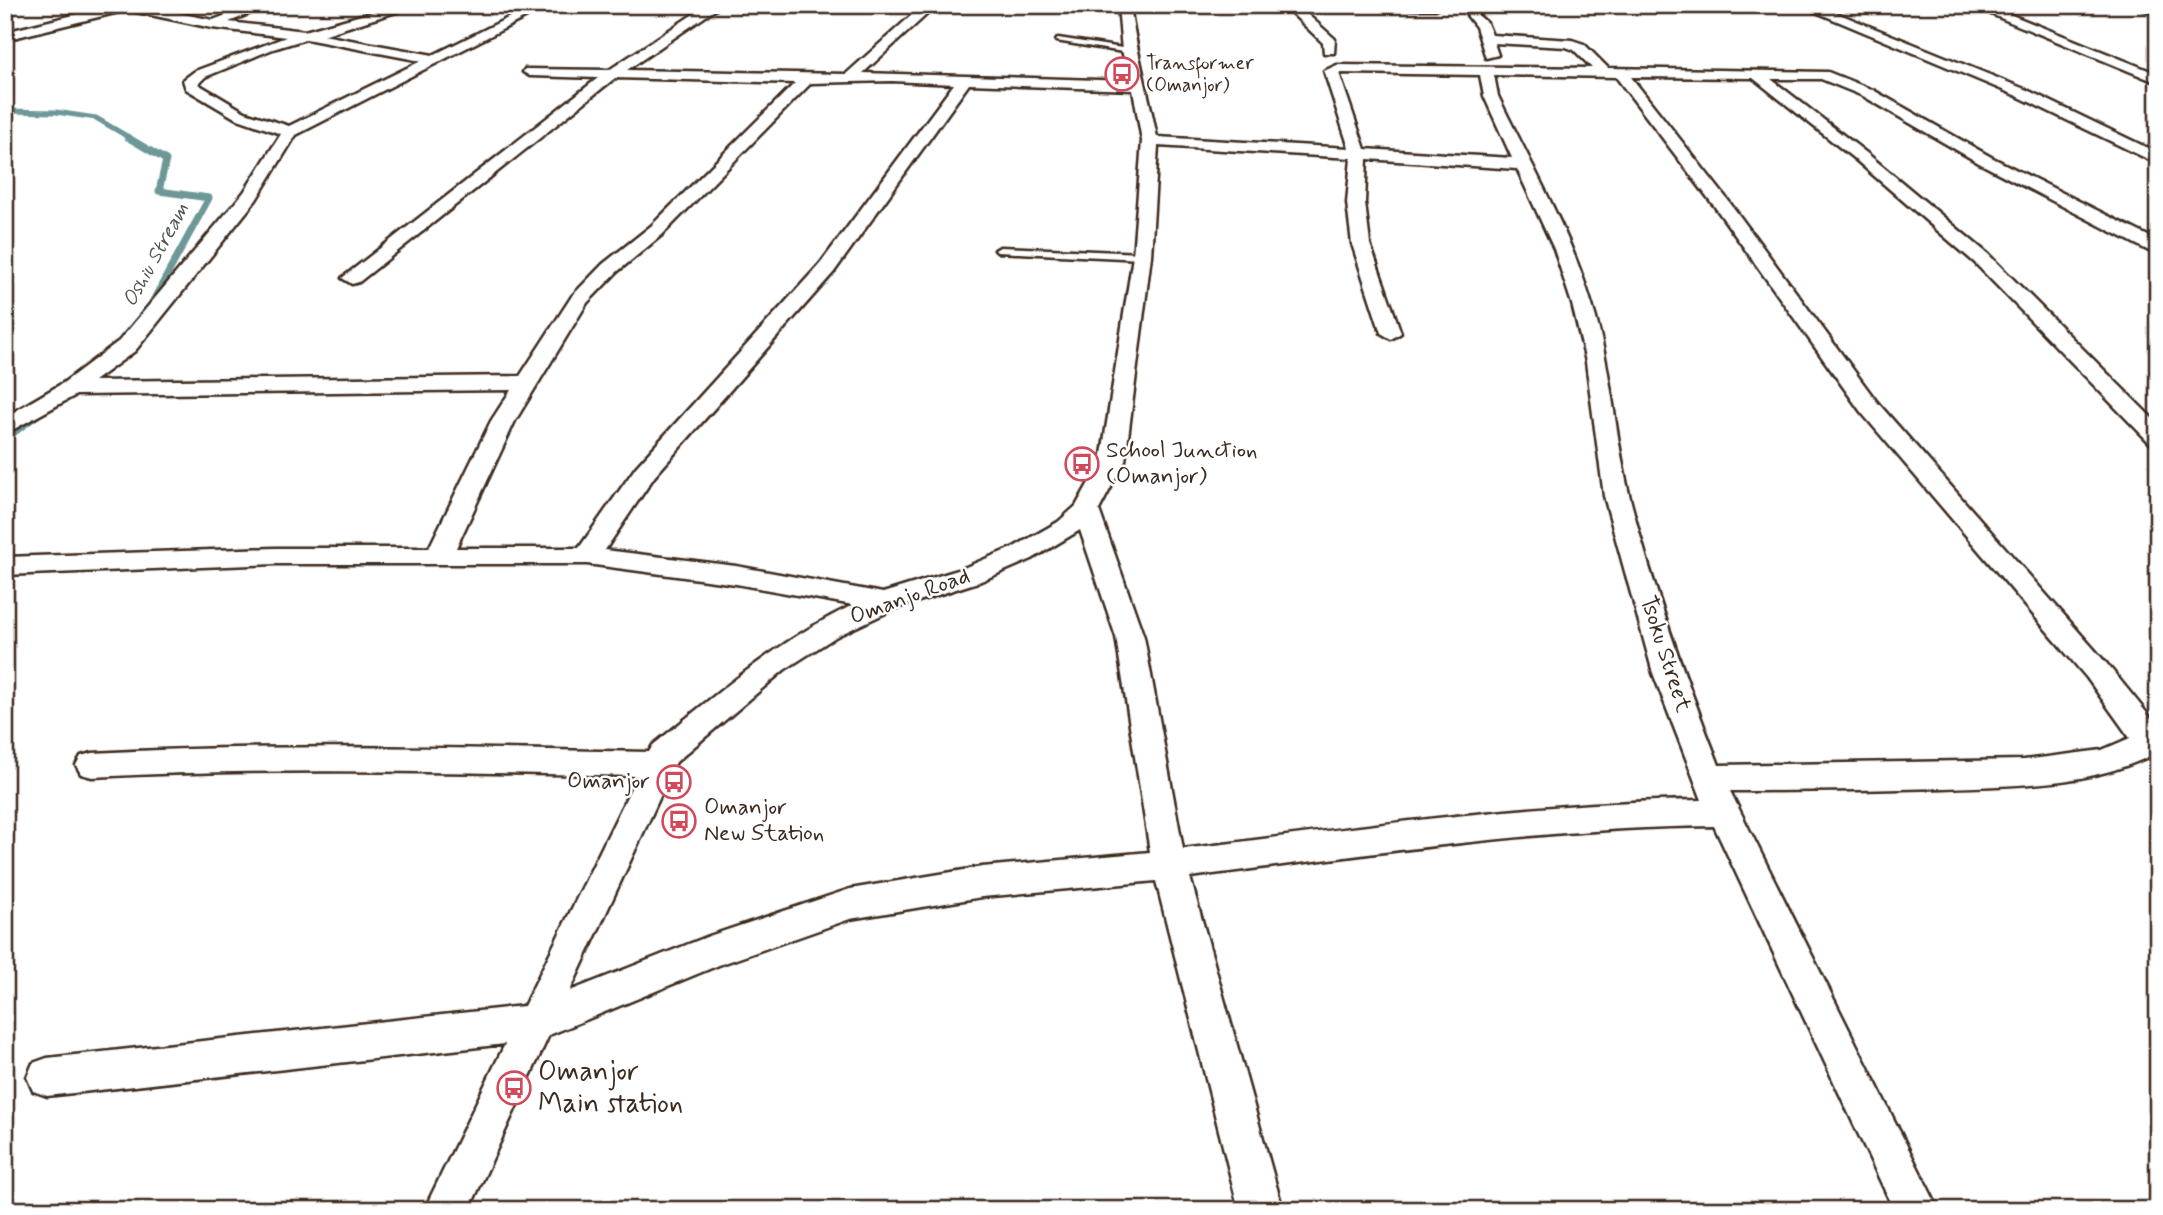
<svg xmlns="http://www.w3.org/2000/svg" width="2163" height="1215" font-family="Mynerve,sans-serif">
<rect width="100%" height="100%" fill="#fff"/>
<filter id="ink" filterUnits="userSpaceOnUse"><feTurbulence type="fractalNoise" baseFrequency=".0143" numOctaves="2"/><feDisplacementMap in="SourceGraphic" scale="14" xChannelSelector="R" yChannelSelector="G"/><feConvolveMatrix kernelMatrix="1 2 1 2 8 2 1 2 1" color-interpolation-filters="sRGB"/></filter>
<g filter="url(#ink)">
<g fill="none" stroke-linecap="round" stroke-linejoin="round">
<!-- stream-far2 -->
<polyline stroke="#6d9897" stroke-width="5" points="5,111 56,112 96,118 130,138"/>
<!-- stream-far1 -->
<polyline stroke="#6d9897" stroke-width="7" points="127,137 166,160 159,191 209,198 148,310"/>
<!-- stream -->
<polyline stroke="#6d9897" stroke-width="9" points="5,438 36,415"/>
<defs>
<g id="service">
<polygon points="1058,38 1129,49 1132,51 1129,53 1056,41"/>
<polygon points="1000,247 1142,253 1147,256 1142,259 997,252 995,250"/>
</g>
<g id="minor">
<path d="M114,5H139L213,20L253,5H271L229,22L305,31L397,5H418L323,35L433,55L534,5H550L296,135L256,200L135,351L94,381L520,376L572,296L603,264L651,226L795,83L615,78L359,282L352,284L342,278L598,78L530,76L523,72L525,69L609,70L707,5H722L627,70L846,74L923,5H937L863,73L1131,81L1122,51L1118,5H1130C1136,50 1148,92 1157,137L1349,148L1324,71L1337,65L1592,68L1574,50L1566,47L1494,43L1498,55L1486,58L1476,27L1466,14L1472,10L1487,23L1492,35L1572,40L1584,44L1608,68L1828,72L1873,90L1991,157L2158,241V254L2151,252L1979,163L1863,96L1821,79H1771L1869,155L1988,254L2158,424V445L2150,443L1974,262L1857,161L1753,78L1631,77L1727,199L1877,402L2107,664L2155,723L2158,752C2091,787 2018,785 1944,788C1873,790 1802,791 1730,791L1939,1210H1894L1714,826C1539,828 1364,855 1190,877L1283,1210H1239L1156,881L982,897L850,919L719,965L549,1035L469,1210H424L505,1044L47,1096L33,1091L27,1077L33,1063L47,1058L524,1006L637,776C456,772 274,767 92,777L81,774L76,765L81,756L92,753C278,743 464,748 649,752L653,745C717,694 777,641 853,605L736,584L587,564H275L5,575V557L275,548H429L491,421L511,390L76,395L5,434V417L63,383L119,341L244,192L281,134L235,118L186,89L183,80L195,71L286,37L212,28L127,10L5,40V32ZM306,39L421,61L289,126L245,112L198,84L205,77L273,49ZM1339,73L1480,75L1484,96L1512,158L1365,149ZM1494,75L1616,77L1715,207L1861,412L2087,678L2130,738L2102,750L2024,760L1719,765C1685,678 1653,589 1630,498C1614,434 1612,368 1592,305C1570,232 1531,164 1498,96ZM892,81L954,84L820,264L636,467L579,548H456L515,421L587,303L617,272L663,234L811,83ZM969,84L1133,90L1142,141L1133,256L1101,461L1076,506L1058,522L1014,547L961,569L883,593L736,566L605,550L654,477L834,272ZM1158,146L1351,158L1347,203L1352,244L1381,333L1391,339L1401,333L1370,244L1365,203L1367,159L1517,169L1554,249L1572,304L1586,362L1604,496L1653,673L1702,800C1529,802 1355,828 1183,849L1144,637L1099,510L1125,461L1151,256ZM1080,530L1116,637L1150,852L982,867L850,889L709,936L570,991L676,762L784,670L837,636L894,609L981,581L1032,559Z"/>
<polygon points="1283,5 1297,5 1335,39 1334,53 1324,53 1323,43"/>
<polygon points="1385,5 1442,5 1436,9 1391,9"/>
<polygon points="1799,5 1817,5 2027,90 2158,153 2158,164 2017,96"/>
<polygon points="1969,5 1987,5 2158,74 2158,83"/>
<polygon points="2137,5 2158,6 2158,14 2139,8"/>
</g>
</defs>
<!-- service casing -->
<use href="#service" stroke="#3b2a1e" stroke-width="5"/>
<!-- minor casing -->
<use href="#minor" stroke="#3b2a1e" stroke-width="5"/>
<!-- service -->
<use href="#service" fill="#fff" fill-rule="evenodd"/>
<!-- minor -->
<use href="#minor" fill="#fff" fill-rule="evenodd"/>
</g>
</g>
<!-- icons -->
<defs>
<symbol id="bus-ring" viewBox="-11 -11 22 22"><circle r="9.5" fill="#fff" stroke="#d1495b" stroke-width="1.5"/><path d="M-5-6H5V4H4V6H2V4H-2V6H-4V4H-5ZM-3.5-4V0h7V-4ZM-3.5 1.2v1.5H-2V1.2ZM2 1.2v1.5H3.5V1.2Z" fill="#d1495b"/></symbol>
</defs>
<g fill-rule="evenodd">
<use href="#bus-ring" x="1103" y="55" width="38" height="38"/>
<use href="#bus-ring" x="1063" y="445" width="38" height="38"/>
<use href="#bus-ring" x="655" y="763" width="38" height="38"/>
<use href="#bus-ring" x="660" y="802" width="38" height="38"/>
<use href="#bus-ring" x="495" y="1069" width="38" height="38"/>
</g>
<g text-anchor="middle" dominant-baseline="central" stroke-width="5" stroke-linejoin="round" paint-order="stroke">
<!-- far-poi labels -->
<g font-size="19" fill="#3b2a1e" stroke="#fff" text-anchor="start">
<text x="1146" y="63">Transformer<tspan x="1146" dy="22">(Omanjor)</tspan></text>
</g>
<!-- far-water labels -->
<g font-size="21" font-style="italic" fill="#505850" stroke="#fff">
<text transform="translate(156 255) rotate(-61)">Oshiu Stream</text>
</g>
<!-- poi labels -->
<g font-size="23" fill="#3b2a1e" stroke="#fff" text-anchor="start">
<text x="1106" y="451">School Junction<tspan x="1106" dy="26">(Omanjor)</tspan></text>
<text x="650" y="782" text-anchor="end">Omanjor</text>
<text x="704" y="808">Omanjor<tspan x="704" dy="26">New Station</tspan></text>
</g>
<!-- street labels -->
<g font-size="23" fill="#3b2a1e" stroke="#fff">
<text transform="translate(910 597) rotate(-20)">Omanjo Road</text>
<text transform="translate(1665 654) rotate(72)">Tsoku Street</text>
</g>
<!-- near-poi labels -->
<g font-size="28" fill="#3b2a1e" stroke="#fff" text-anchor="start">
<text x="538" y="1072">Omanjor<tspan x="538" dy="32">Main station</tspan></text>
</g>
</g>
<!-- margin -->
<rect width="2163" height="1215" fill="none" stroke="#fff" stroke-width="28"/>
<rect x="14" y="14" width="2135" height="1187" fill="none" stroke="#3b2a1e" stroke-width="2.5" filter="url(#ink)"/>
</svg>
